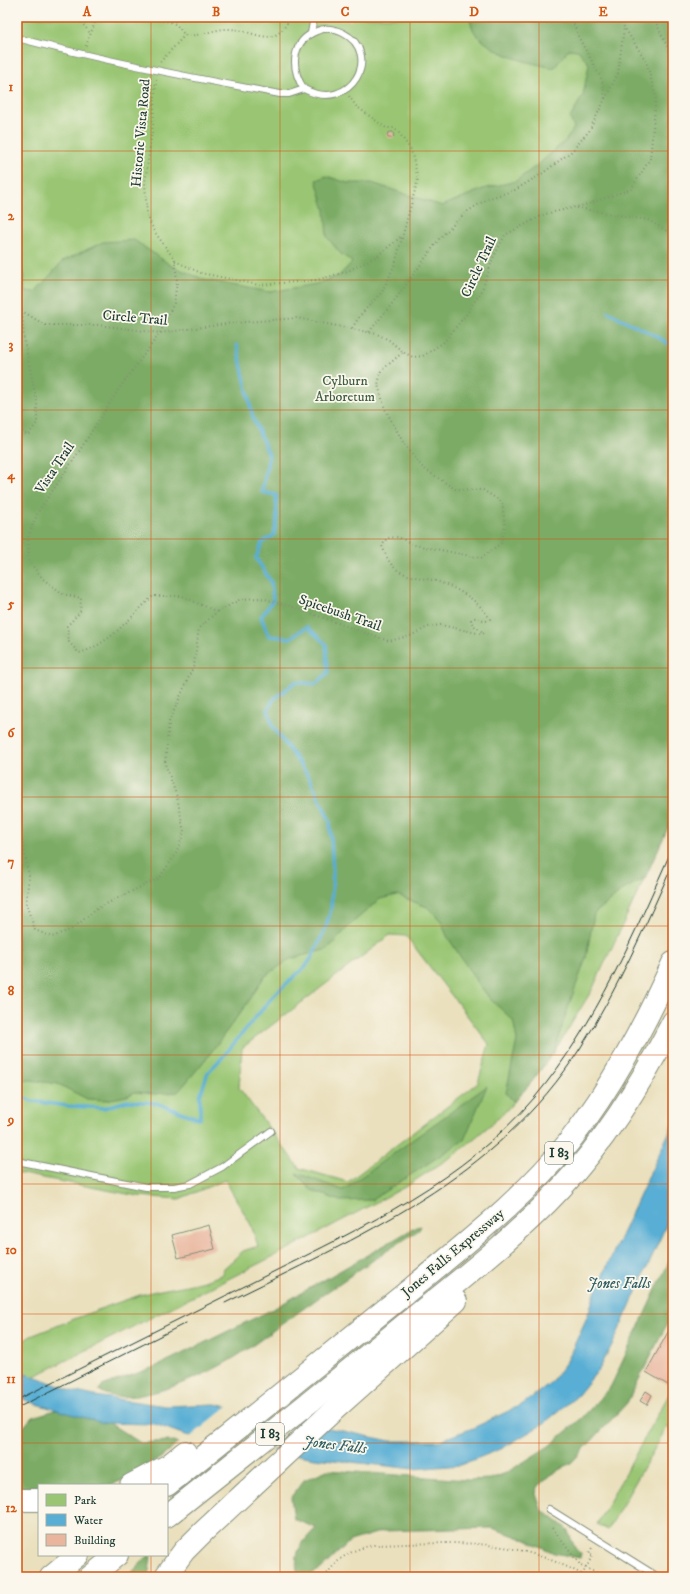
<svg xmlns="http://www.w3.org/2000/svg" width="690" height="1594" font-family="'IM FELL DW Pica',serif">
<rect width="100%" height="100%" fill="#fbf7ec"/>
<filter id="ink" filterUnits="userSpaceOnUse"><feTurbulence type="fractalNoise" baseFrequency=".025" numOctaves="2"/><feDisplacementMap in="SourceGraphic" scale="8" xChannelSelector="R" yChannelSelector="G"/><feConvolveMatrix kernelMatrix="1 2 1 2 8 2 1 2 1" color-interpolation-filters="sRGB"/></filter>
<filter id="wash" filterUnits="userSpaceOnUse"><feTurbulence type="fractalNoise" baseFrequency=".012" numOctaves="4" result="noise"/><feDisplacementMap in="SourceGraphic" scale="16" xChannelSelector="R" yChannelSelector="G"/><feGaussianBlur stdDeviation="0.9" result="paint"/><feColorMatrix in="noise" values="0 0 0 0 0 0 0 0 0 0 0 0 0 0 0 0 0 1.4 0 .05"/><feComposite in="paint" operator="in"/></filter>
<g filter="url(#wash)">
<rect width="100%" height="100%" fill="#eae0bd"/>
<!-- green -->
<g fill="#9ac673" stroke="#5c8254" fill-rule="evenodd">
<path d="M17,17H673V817L592,990L554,1052L530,1084L502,1115L457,1153L405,1187L288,1249L17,1385V1345L31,1336C67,1322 103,1307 140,1295C167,1287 197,1286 223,1274V1269L243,1251L258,1246L251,1225L225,1180L179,1199L138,1196L17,1173ZM390,935L406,936L489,1044L478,1083L348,1182L299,1168L239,1088L242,1048Z"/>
<polygon points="673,1387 673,1443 668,1425 608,1530 597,1524"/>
</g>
<!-- forest -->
<g fill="#7bab65" stroke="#4d744c">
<path d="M469,17H673V817L645,878L623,890L594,914L586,958L569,1005L554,1052L530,1084L514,1102L506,1093L517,1040L513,1020L491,1000L475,979L447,936L441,921L427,907L397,895L380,899L350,925L328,949L290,959L264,977L251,998L206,1059L178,1092L154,1094L135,1092L127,1096L106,1100L87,1099L58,1084L31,1080L22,1081L17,1078V255L23,274L25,291L35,292L63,261L103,242L134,240L172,266L205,280L270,292L316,284L339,276L352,262L340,253L327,237L325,210L316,180L326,176L348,183H372L442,206L483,189L516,181L540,163L566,140L574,128L570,118L583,95L589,64L578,50L569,49L554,68C526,62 496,56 476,34C472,30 471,22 469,17Z"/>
<polygon points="487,1086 464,1140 372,1200 340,1201 311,1190 296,1173 343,1190"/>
<path d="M421,1226L419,1230C375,1258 332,1288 289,1319C268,1334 247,1351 225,1363C200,1378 124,1411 99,1390L102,1386L157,1366L275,1308L416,1227Z"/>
<path d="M673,1253V1312L627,1403L571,1463L550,1475L537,1487L536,1494L541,1509L567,1529L575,1548L581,1553L580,1558L554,1553L529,1541L492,1528L383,1531L350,1541L321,1569L307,1576L297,1571C294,1550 302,1543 316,1528L294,1519L291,1497L304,1480L327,1470L468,1480L490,1479L506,1473L549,1446L582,1418L611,1386Z"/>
<polygon points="66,1407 104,1420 141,1443 167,1441 178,1443 163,1456 132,1477 109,1485 39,1485 39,1489 17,1488 17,1441 22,1435 22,1429 32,1417"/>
<polygon points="149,1555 151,1557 148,1577 127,1577"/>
</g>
<!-- water -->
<polygon fill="#58aed4" stroke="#3c7684" points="673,1124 673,1210 615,1339 600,1368 577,1396 543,1424 501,1449 460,1465 414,1469 315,1458 185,1435 155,1424 103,1423 36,1404 17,1397 17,1372 39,1378 72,1391 95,1396 166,1406 215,1404 390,1441 438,1441 473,1428 523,1404 550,1383 567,1361 587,1317 596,1290"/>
<!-- pier -->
<polygon fill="#eae0bd" points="229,1405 308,1422 270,1452 189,1438"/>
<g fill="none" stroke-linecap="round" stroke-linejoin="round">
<!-- stream -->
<g stroke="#58aed4" stroke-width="3.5">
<polyline points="608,312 652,334 673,346"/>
<polyline points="17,1095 32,1101 68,1106 104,1108 127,1101 156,1103 200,1119 200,1096 208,1072 221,1059 275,994 306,966 312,957 326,927 331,909 333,873 330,821 309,777 273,727 268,710 273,700 295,682 316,684 328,673 326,644 307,627 290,638 269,636 261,617 273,600 271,582 256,558 262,543 274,535 277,519 276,495 262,492 269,455 253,418 237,345"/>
</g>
</g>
<g id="blocks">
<!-- building -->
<g fill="#e9b59d">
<polygon points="331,17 352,17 351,21 345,19 341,21 333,19"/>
<polygon points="390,132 393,132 394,136 392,138 388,138 387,134"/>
<polygon points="209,1225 215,1249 178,1258 172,1235"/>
<polygon points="673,1323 673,1376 668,1385 646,1372"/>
<polygon points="646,1391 652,1395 647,1405 640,1401"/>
</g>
</g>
</g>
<g filter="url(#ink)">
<use href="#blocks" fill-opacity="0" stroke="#848e78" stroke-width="1"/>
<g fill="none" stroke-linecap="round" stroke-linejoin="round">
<defs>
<g id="lane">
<polyline points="311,33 314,17"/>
<path d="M17,38C104,61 192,78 280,94H289L304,89C352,114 383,53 343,33C335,29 325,27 317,31C291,41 290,68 304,89"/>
<polyline points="17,1161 146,1187 174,1187 190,1184 222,1167 271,1131"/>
<polyline points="549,1509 658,1577"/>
</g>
<g id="highway">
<polyline points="131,1485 169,1465 185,1452"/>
<path d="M167,1485C249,1420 331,1354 412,1288C467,1242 524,1198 569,1142C612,1087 644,1026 673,963"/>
<polyline points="17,1500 39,1500"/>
<path d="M167,1516C242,1456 317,1397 391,1336C449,1288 510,1243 561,1188C607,1139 642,1082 673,1022"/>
<polyline points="51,1577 78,1555"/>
<polyline points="90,1577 117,1555"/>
<polyline points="165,1577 184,1551 204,1531 335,1409 456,1301"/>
</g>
</defs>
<!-- lane casing -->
<use href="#lane" stroke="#848e78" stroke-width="8"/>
<!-- highway casing -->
<use href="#highway" stroke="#848e78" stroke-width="24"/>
<!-- path -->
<g stroke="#848e78" stroke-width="2" stroke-dasharray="1 3" stroke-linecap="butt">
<path d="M47,17C64,23 81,22 97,17"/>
<path d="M147,17C157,22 169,19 176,25C179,27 182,32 185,35C199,37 211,30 225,29C252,27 274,54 290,17"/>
<polyline points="174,17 176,24"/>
<polyline points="571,17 579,38 602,80 605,99"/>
<polyline points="653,17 673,58"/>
<polyline points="81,22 90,33"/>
<polyline points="86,46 97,17"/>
<polyline points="160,62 185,35"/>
<path d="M156,80L153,124L145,183L147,215L154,231L175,260L177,282L174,303L160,333L118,390L78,453L38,512L28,537L29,561L43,579L63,594L81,598L80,612L67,626L69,642L79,653C111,644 129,618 153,596H182L217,612"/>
<polyline points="349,96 356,106 386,128 394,128 400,134 411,150 418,179 395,264 382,292 362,313 352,328"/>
<polyline points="577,208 648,220 667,231 673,227"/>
<polyline points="175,261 201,273 259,285 317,280 348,271 377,256 401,237"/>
<polyline points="17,303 22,311 24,341 37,402 37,423 28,435 17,429"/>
<polyline points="17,311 22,311 45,325 98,325 160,333 233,323 297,318 377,334 389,340 403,352 413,357 423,356 444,342 467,313 482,290 493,258 505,235 545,214 585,205 631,189 650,159 656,97 646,61 624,27 620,17"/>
<polyline points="369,332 395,300 439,239 465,213 487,199 515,190 543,173 572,151 589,131 618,73 624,28"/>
<path d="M17,833L22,840L29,876L26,904L35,930L52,937L72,929L98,908L159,878L176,854L184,832L177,797L165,763L169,722L194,665L199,628L217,612L241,599L261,598L290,606L389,641L410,636L428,627L441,625L482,634L484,633L473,625L471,620L475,618L487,621L490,619C478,599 454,586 432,580C421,578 409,577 399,571C389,565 386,555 382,546L387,538L398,537L415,545L481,558L501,543L505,525L502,502L483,490L455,489L423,468L403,442L385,409L378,385L381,371L403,352"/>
<polyline points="552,1528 581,1566 607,1577"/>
<polyline points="582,1575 593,1555 589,1553 593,1546"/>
<path d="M325,1577C337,1558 352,1549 374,1545C457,1543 511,1535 587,1577"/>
</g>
<!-- lane -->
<use href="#lane" stroke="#fff" stroke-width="6"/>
<!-- highway -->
<use href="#highway" stroke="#fff" stroke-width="22"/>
<!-- tram -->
<g stroke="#1f3d34" stroke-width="1">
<path d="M225,1303C360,1236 497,1179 581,1047C618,989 645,926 673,864"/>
<path d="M17,1400C101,1358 185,1316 269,1274C365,1226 464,1180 535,1097C597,1023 634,934 673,847"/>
<polyline points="17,1408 186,1323"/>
</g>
</g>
</g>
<!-- grid -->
<path fill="none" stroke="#d45610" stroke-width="1" stroke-opacity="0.55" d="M151,17V1485M280,17V1577M410,17V1577M539,17V1577M17,151H673M17,280H673M17,410H673M17,539H673M17,668H673M17,797H673M17,926H673M17,1055H673M17,1184H673M17,1314H673M17,1443H673M151,1555V1577"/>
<g text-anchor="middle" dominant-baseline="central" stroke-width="3.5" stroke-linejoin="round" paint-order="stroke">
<!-- shield labels -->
<g fill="#fbf7ec" stroke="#61756b" stroke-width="1">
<rect x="545" y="1142" width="28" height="22" rx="3"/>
<rect x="256" y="1423" width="28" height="22" rx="3"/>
</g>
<g font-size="13" font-weight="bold" fill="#1f3d34">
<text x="559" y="1153">I 83</text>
<text x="270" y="1434">I 83</text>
</g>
<!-- street labels -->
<g font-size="14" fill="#1f3d34" stroke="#fbf7ec">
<text transform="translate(141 133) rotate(-85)">Historic Vista Road</text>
<text transform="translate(479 267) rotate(-65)">Circle Trail</text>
<text transform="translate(135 318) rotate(5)">Circle Trail</text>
<text transform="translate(55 468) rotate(-56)">Vista Trail</text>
<text transform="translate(340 613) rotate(19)">Spicebush Trail</text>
<text transform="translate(453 1253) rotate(-40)">Jones Falls Expressway</text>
</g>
<!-- park labels -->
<g font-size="14" fill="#3e5f44" stroke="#fbf7ec">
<text x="345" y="381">Cylburn<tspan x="345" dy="16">Arboretum</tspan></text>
</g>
<!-- water labels -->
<g font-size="15" font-style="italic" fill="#305f64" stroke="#fbf7ec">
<text x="619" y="1283">Jones Falls</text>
<text transform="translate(335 1445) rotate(7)">Jones Falls</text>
</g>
</g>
<!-- margin -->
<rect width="690" height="1594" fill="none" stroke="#fbf7ec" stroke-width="44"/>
<!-- legend -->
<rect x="38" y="1484" width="130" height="72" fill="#fbf7ec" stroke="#a3ada2"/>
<rect x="46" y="1494" width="20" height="12" fill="#9ac673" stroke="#a3ada2"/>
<text x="74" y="1504" font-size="12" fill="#1f3d34">Park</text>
<rect x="46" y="1514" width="20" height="12" fill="#58aed4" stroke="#a3ada2"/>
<text x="74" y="1524" font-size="12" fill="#1f3d34">Water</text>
<rect x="46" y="1534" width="20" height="12" fill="#e9b59d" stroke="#a3ada2"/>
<text x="74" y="1544" font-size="12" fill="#1f3d34">Building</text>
<rect x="22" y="22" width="646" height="1550" fill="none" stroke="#d45610" stroke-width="1.5"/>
<g font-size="13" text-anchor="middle" font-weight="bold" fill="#d45610">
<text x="87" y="16">A</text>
<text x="216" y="16">B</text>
<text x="345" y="16">C</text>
<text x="474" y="16">D</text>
<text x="603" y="16">E</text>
<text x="11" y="91">1</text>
<text x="11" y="220">2</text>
<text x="11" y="349">3</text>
<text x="11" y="479">4</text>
<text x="11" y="608">5</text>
<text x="11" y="737">6</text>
<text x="11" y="866">7</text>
<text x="11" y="995">8</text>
<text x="11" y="1124">9</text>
<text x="11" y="1254">10</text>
<text x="11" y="1383">11</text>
<text x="11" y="1512">12</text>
</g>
</svg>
